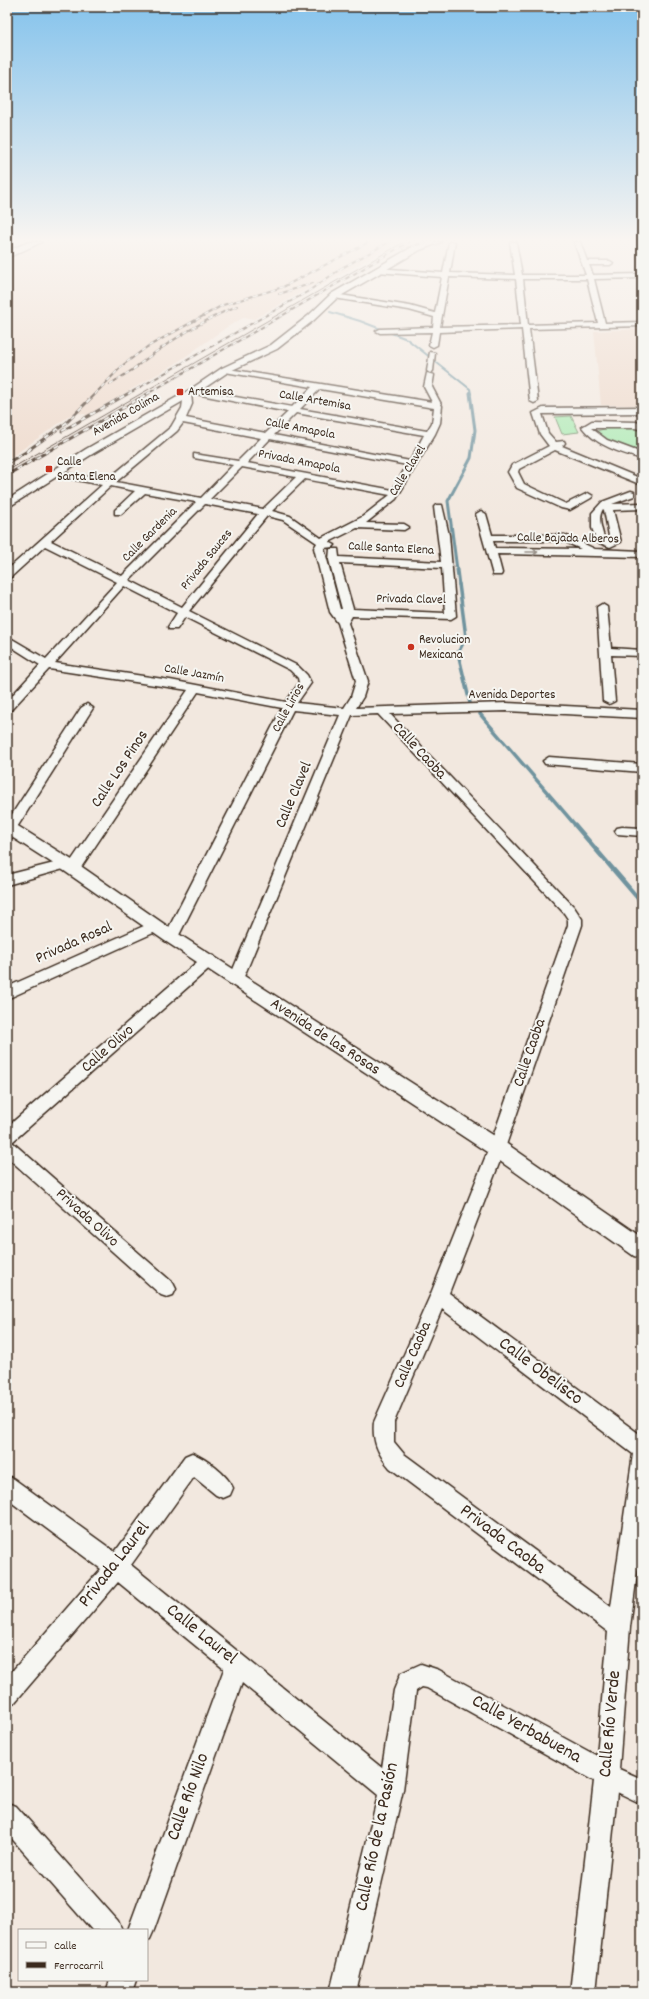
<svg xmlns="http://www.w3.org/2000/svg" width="649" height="1999" font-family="Dekko,sans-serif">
<rect width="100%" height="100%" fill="#f2e8df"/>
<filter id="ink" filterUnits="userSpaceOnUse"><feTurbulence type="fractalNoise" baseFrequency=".025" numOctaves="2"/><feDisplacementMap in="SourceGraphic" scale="8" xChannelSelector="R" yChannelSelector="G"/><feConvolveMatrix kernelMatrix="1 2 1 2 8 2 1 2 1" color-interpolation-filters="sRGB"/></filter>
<g filter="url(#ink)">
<!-- built -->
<g fill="#edd7c8">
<polygon points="45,242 397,242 321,286 314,285 254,319 245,317 227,327 175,364 87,415 75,412 7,460 7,258"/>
<polygon points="642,329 642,405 601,405 594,331"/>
</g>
<!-- green -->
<g fill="#aaeab2" stroke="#728a68">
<polygon points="571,416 579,432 562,434 555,417"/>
<polygon points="607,428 642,429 642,454 603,439 594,432"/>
</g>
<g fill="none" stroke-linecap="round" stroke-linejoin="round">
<!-- stream-far3 -->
<polyline stroke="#6f939e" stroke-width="2" points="330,312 360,321 407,339 470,389 471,394"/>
<!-- stream-far2 -->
<polyline stroke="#6f939e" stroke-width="3" points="459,585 448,501 471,458 475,430 470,393"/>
<!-- stream-far1 -->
<g stroke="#6f939e" stroke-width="3.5">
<polyline points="459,584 466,637 458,653 470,703"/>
<polyline points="480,714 576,826"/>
</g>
<!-- stream -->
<polyline stroke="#6f939e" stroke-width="4.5" points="575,825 642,903"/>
<defs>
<polygon id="pedestrian" points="430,352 435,353 433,371 430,373 427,371"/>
<g id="minor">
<path d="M449,242H455L450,273L515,275L510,242H516L522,275H586L574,242H580L587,261H610L613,263L610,265H589L593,275L642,274V278L594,279L605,323L642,322V326L529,329L538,401L534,403L530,401L522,329L439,332L437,345L433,347L429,345L432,332L380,333L376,331L380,329L433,327L434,317L409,310L334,298L330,296L334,294L410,306L435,313L442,277L377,272L374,270L377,268L443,273ZM449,277L516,279L521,325L440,327ZM523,279H587L598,323L528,325Z"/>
<path d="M222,368L432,402L424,387L427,373L434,375L432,387L442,406L440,423L435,434L396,499L366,523L404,524L409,527L404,530L357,528L329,542L335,545L333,547L324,548L340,609H342L329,560L330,549H338L339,557L441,562L434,507L436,505H442L449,535L456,616L451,619L352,616L348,623L368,681L363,697L356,708L507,703L642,710V718L507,711L390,714L574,907L582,919V925L505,1148L449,1293L642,1436V1535L630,1627L619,1769L642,1779V1804L617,1792L596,1992H570L594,1781L427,1688L422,1687L416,1691L403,1790L356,1992H330L378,1795L242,1683L154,1930L150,1939L147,1940V1930H128L224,1669L118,1582L15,1702L7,1705V1677L101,1569L7,1499V1476L14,1479L115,1552L185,1456L192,1453C206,1459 227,1474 233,1488L230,1495L223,1498L216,1495L194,1477L131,1565L382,1768L394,1690L401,1673L421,1664L439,1670L597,1756L608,1632L390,1468C378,1454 372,1441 374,1422L430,1296L489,1148L568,925V919L564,913L378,714L352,715L243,979L241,983L236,984L231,983L229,979L340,715L293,710L178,937L176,941L171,942L166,941L164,937L282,708L198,692L78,872H68L67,868L7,885V875L66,860L71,861L188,690L49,669L11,710L7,712V701L40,665L7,644V636L46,659L117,582L45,546L11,577L7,578V570L102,485L51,475V471L107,480L171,427L182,408L184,394L191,392V389L292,407L312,387L225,372L221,370ZM320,389L434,408L432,423L427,431L300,409ZM191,393L288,412L266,433L186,418L192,404ZM296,413L424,435L410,461L274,435ZM183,423L261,438L238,461L194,454V458L233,465L201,498L116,482L177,431ZM270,439L407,465L393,490L247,463ZM242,467L296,477L263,509L210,499ZM305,479L390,495L362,517L321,538L290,516L272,511ZM111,486L135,491L115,510V514H121L145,493L196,502L122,576L51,541ZM205,504L258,514L182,607L129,580ZM267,516L283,520L317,543L314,548L330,612L338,623L356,681L351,697L344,708L297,703L311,683L307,675L298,666L189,611ZM340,563L442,568L445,613L353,609ZM124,586L177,613L168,627L169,629H177L185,617L290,670L298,678L299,683L286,702L170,680L55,663ZM442,1309L633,1454L611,1607L404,1454L394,1442V1422Z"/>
<polygon points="642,407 642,413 542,414 548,433 556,442 564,441 565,443 562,446 642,479 642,485 555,450 519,469 518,472 524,484 566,504 588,493 593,496 591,498 570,510 561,508 517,488 508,472 512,465 549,446 540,434 533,413 543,408"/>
<path d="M592,421L636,422L642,424V430L635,428H591L607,440L642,453V459C621,453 595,445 582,427Z"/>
<path d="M631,491L634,492V496L612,504L642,503V509L613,510L621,542L610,547L597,542L592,528V513L602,502ZM603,509L604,510L610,541L604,538C602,529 597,518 603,509Z"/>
<path d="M481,511L486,514L492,535H565L595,549L642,551V557L497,554L502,573L501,575H493L476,514ZM493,541H563L581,549L495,548Z"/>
<polygon points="602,604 607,607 611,648 642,650 642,656 611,655 615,701 609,704 603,701 597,607"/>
<polygon points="87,704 93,708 14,832 7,833 7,822 81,708"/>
<polygon points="549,757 642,764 642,772 545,764 543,761"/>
<polygon points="622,827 642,828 642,836 617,834 615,831 617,828"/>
<polygon points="155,921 160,922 162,926 160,930 7,999 7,987"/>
<polygon points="209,955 214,956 216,960 214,964 12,1142 173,1283 176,1289 173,1295 167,1297 161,1295 7,1157 7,1127 204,956"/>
<polygon points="7,1803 16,1806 118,1921 122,1930 92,1930 7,1833"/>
<polygon points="110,1980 136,1980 132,1992 106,1992"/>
</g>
<g id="tertiary">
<polygon points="429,242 441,242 420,250 337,298 314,320 277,349 228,372 197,393 94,453 7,508 7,500 86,449 191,389 222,368 271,345 308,316 331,294 414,246"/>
<polygon points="7,822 13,823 72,860 177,933 504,1142 642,1237 642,1258 634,1256 490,1154 165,941 60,868 7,834"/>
</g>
<polygon id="primary" points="29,242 42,242 7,258 7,251"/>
</defs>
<!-- pedestrian casing -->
<use href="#pedestrian" stroke="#3b2a1e" stroke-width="3"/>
<!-- minor casing -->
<use href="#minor" stroke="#3b2a1e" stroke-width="3"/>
<!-- tertiary casing -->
<use href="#tertiary" stroke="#3b2a1e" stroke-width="3"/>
<!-- primary casing -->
<use href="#primary" stroke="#3b2a1e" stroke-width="3"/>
<!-- pedestrian -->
<use href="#pedestrian" fill="#f6f6f2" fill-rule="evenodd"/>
<!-- minor -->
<use href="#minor" fill="#f6f6f2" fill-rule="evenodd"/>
<!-- tertiary -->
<use href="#tertiary" fill="#f6f6f2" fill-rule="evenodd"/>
<!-- primary -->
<use href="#primary" fill="#f6f6f2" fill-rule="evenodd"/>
<!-- tram -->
<polyline stroke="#3b2a1e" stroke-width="1" points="7,471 404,242"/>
<defs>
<g id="rail-far1">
<polyline points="403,249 426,242"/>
<polyline points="340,269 389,242"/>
<polyline points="279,294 313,283"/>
<path d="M133,369C165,344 199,322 237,306"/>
<polyline points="110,384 137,367"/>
<polyline points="95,394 123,365 147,347 223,305 283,287 369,242"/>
<polyline points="128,394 307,292 345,266"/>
<polyline points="147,394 409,242"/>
</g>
<g id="rail">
<polyline points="62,431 129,393"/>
<polyline points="27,451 66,423 96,393"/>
<polyline points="7,463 31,449"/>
<polyline points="7,475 149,393"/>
</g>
</defs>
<!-- rail-far1 casing -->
<use href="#rail-far1" stroke="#3b2a1e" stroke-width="2"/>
<!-- rail casing -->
<use href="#rail" stroke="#3b2a1e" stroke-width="3"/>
<!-- rail-far1 -->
<use href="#rail-far1" stroke="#f6f6f2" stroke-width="1.5" stroke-dasharray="4.5" stroke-linecap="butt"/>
<!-- rail -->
<use href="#rail" stroke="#f6f6f2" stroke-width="2" stroke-dasharray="5.5" stroke-linecap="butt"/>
</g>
<!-- one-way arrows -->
<defs><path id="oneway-shaft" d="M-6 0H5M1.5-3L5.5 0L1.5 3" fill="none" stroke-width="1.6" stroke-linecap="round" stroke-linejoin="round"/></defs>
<use stroke="#989088" href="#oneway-shaft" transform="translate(532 552)"/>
</g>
<!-- sky -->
<linearGradient id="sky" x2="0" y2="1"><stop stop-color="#85c3ec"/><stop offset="0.46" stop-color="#f9f5f1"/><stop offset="1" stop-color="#f9f5f1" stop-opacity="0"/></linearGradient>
<rect width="649" height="522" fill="url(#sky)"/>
<!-- markers -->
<g fill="#c8321e" stroke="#f6f6f2" stroke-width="1.5">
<rect x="176" y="388" width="8" height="8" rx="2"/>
<rect x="45" y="465" width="8" height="8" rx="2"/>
<circle cx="411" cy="647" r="4"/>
</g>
<g text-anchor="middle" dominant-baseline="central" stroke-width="4" stroke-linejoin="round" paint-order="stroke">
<!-- far-poi labels -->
<g font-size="13" fill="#3b2a1e" stroke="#f6f6f2" text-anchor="start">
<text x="188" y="392">Artemisa</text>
<text x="57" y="462">Calle<tspan x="57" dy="15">Santa Elena</tspan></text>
<text x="419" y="640">Revolucion<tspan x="419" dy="15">Mexicana</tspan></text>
</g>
<!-- far-street labels -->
<g font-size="13" fill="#3b2a1e" stroke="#f6f6f2">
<text transform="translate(315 401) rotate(10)">Calle Artemisa</text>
<text transform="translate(126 415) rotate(-30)">Avenida Colima</text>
<text transform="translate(300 429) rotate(11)">Calle Amapola</text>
<text transform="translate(299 462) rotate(11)">Privada Amapola</text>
<text transform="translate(408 471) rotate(-58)">Calle Clavel</text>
<text transform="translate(150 535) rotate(-45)">Calle Gardenia</text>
<text transform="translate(568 539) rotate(1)">Calle Bajada Alberos</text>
<text transform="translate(391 549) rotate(3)">Calle Santa Elena</text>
<text transform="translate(207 560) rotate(-51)">Privada Sauces</text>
<text transform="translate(411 600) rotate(1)">Privada Clavel</text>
<text transform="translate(194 674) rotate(10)">Calle Jazmín</text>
<text x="512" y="695">Avenida Deportes</text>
<text transform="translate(289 708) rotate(-61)">Calle Lirios</text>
</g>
<!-- street labels -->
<g font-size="16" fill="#3b2a1e" stroke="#f6f6f2">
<text transform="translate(419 751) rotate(47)">Calle Caoba</text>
<text transform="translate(120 769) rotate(-56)">Calle Los Pinos</text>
<text transform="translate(294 795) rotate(-67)">Calle Clavel</text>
<text transform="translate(74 943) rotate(-24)">Privada Rosal</text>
<text transform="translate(325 1037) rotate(33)">Avenida de las Rosas</text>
<text transform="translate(108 1049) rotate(-41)">Calle Olivo</text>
<text transform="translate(530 1053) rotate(-71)">Calle Caoba</text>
<text transform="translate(87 1218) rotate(42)">Privada Olivo</text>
<text transform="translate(413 1355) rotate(-66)">Calle Caoba</text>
</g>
<!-- near-street labels -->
<g font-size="19" fill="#3b2a1e" stroke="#f6f6f2">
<text transform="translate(540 1372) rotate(37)">Calle Obelisco</text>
<text transform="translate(502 1540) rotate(37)">Privada Caoba</text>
<text transform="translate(115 1565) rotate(-52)">Privada Laurel</text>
<text transform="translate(201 1635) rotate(39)">Calle Laurel</text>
<text transform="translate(611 1724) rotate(-85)">Calle Río Verde</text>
<text transform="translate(526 1730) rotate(29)">Calle Yerbabuena</text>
<text transform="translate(189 1797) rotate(-70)">Calle Río Nilo</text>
<text transform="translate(378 1837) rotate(-78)">Calle Río de la Pasión</text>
</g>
</g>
<!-- margin -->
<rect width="649" height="1999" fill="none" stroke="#f6f6f2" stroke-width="24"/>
<rect x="12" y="12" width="625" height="1975" fill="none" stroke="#3b2a1e" stroke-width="1.5" filter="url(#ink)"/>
<!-- legend -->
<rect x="18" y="1929" width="130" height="52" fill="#f6f6f2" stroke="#aba49d"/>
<rect x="26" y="1942" width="20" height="6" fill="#f6f6f2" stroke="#aba49d"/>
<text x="54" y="1949" font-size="12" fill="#3b2a1e">Calle</text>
<rect x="26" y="1962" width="20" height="6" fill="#3b2a1e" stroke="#aba49d"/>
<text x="54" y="1969" font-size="12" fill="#3b2a1e">Ferrocarril</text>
</svg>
